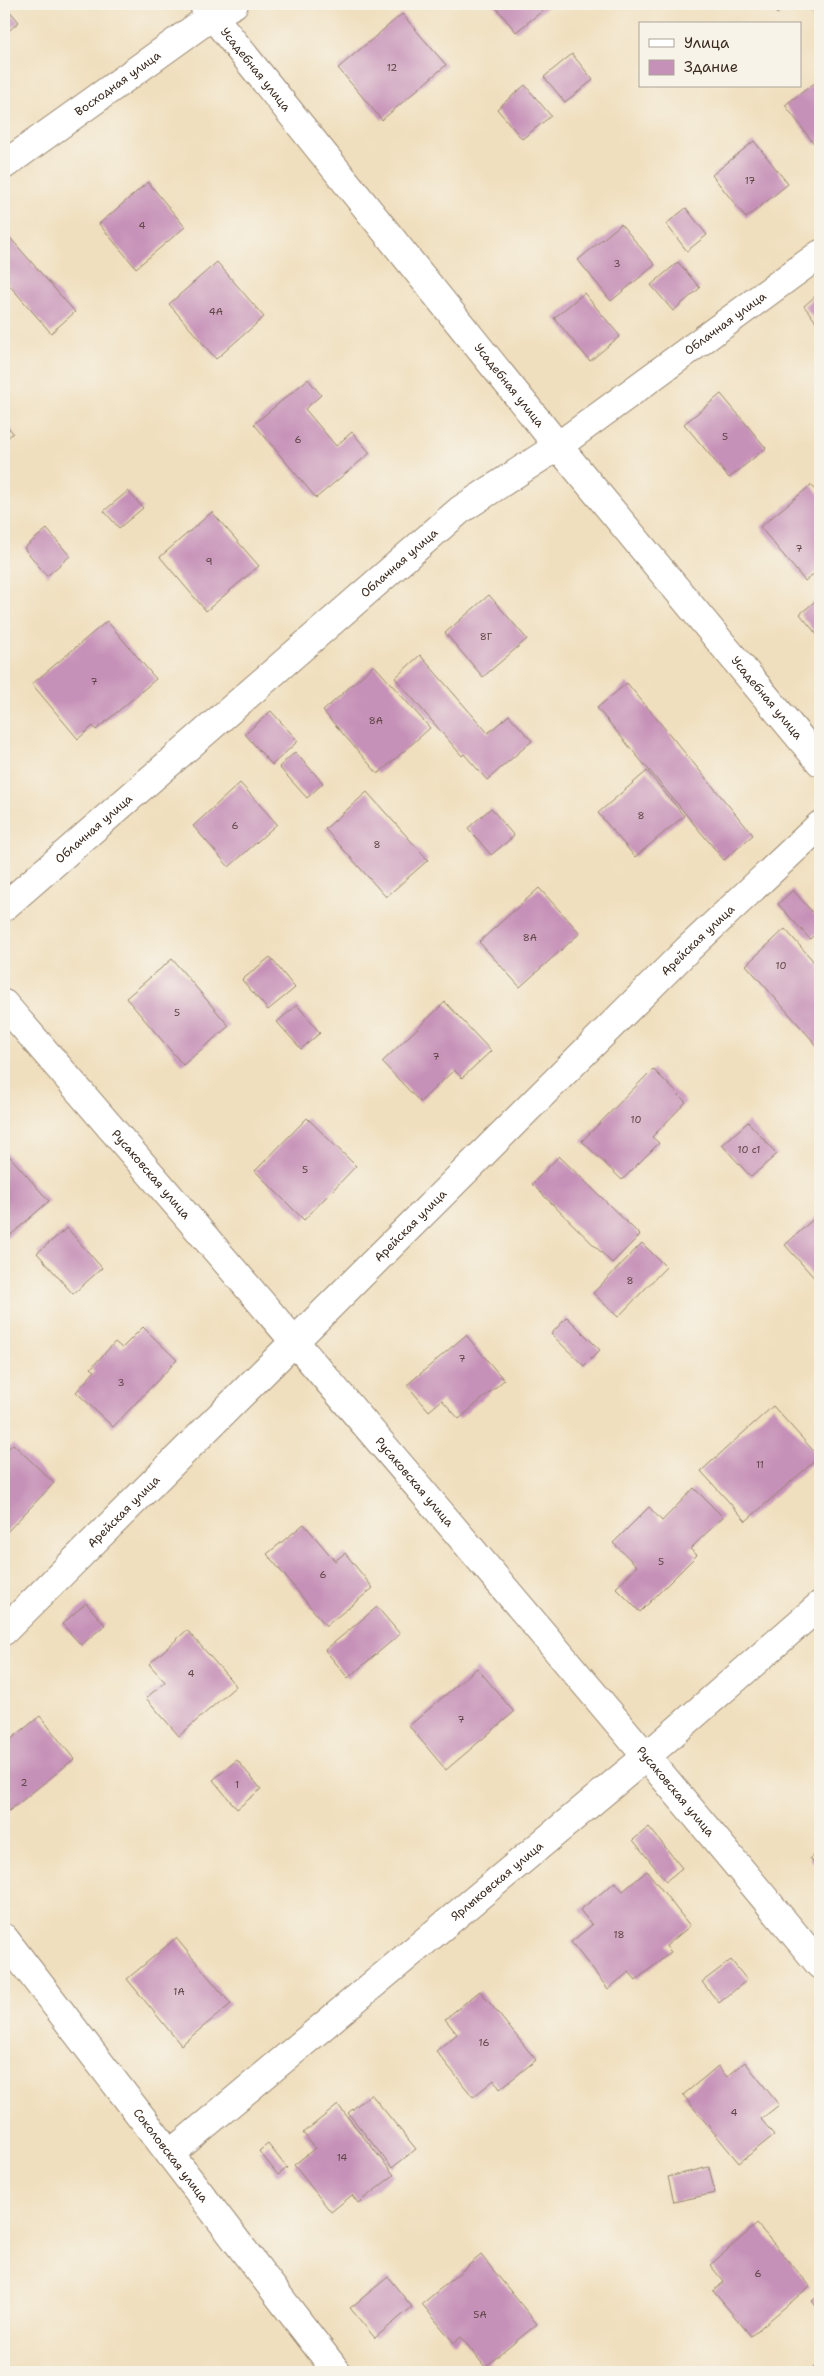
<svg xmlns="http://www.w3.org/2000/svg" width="824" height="2376" font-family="'Shantell Sans',sans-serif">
<rect width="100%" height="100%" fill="#f7f3e8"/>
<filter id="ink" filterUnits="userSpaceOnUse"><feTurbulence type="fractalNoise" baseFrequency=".02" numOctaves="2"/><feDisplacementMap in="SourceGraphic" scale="10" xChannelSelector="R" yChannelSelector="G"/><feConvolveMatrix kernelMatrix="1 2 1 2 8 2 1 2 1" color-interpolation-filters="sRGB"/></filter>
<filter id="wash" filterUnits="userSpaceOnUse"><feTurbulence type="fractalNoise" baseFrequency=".0096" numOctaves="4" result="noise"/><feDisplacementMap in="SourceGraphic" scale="20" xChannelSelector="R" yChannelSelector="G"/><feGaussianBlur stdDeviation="1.12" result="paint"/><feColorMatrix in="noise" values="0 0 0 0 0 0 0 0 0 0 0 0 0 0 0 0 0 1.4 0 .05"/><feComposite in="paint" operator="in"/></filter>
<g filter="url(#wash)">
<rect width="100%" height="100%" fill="#f0dfbe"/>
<g id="blocks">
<!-- building -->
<g fill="#c691b8">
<polygon points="4,4 19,22 4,35"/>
<polygon points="493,4 551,4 516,32"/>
<polygon points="652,4 663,4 657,9"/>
<polygon points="769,4 791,4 777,14"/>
<polygon points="806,4 820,4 820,22"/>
<polygon points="402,14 446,65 382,120 338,68"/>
<polygon points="572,54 593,80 565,102 544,77"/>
<polygon points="820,79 820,141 815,145 785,105"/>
<polygon points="525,85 551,116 522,139 497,109"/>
<polygon points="754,141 788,184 746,218 712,175"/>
<polygon points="148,182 185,227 136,268 99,224"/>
<polygon points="686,208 707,235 687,251 666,224"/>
<polygon points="621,224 655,265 611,301 578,260"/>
<polygon points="6,233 75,312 51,333 4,279 4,235"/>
<polygon points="217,262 264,317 216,359 169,304"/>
<polygon points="678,262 700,288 673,311 651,285"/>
<polygon points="820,292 820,327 804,306"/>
<polygon points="584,293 620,336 590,361 554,318"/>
<polygon points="308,379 321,395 305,409 336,446 352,432 370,453 316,498 254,424"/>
<polygon points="721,394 766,448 729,478 684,424"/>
<polygon points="4,422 13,433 4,441"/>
<polygon points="811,485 820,495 820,569 805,581 760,527"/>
<polygon points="128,491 143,508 119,528 104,511"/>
<polygon points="212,512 259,566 206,611 160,557"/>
<polygon points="47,529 70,556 47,576 24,548"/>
<polygon points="489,595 527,639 483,677 445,633"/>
<polygon points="820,597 820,634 818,636 800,614"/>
<polygon points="107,621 156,679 96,730 93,726 78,739 32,684"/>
<polygon points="420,655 488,733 509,715 532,741 487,780 464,754 462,756 395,678"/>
<polygon points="374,665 430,728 378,774 323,711"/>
<polygon points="627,683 753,835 724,860 597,708"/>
<polygon points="271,711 298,741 272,765 245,734"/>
<polygon points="295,752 323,783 307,798 279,767"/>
<polygon points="647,771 684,816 635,857 598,813"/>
<polygon points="240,783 277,824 229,867 193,826"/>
<polygon points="367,792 428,860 386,897 325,829"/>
<polygon points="491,808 514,836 491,855 468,828"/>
<polygon points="539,888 580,933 520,987 479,942"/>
<polygon points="793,890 820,921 820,930 810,939 778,904"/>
<polygon points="785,929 816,964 820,961 820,1049 746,965"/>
<polygon points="270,957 295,988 268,1010 242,980"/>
<polygon points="172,959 229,1026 183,1065 126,998"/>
<polygon points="445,1002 491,1051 462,1078 454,1070 420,1102 382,1062"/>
<polygon points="297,1005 320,1033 301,1049 277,1022"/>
<polygon points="653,1069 686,1102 652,1137 659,1143 622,1180 582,1141"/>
<polygon points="307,1118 356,1166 304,1220 255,1171"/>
<polygon points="748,1122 777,1154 751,1177 722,1145"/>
<polygon points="4,1150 49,1201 4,1241"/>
<polygon points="559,1156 640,1235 612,1263 532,1184"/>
<polygon points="820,1213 820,1280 818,1282 785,1245"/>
<polygon points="67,1228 102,1268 73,1294 37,1253"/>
<polygon points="642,1243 666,1267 618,1317 593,1293"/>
<polygon points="567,1317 600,1350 584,1366 551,1334"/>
<polygon points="143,1327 177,1360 113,1427 76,1392 95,1371 91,1368 115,1342 122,1348"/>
<polygon points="466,1335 504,1380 459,1419 442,1400 429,1411 407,1385"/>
<polygon points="773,1406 819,1457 746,1521 701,1471"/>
<polygon points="13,1444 54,1483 4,1535 4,1453"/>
<polygon points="694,1488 723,1517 690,1549 697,1555 640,1612 616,1588 637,1566 613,1543 649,1507 662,1521"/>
<polygon points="304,1524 335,1561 345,1553 373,1588 326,1626 267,1554"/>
<polygon points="86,1603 105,1625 81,1645 62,1624"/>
<polygon points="377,1607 400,1634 348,1678 325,1650"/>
<polygon points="187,1630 236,1686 179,1736 146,1698 165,1682 149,1664"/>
<polygon points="477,1668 514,1712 446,1770 409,1726"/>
<polygon points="40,1716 74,1759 9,1811 4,1805 4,1745"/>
<polygon points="237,1760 261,1789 237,1809 213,1780"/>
<polygon points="649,1827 682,1868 666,1881 633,1840"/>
<polygon points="820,1850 820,1870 810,1858"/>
<polygon points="647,1871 690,1926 666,1946 671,1952 636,1980 629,1972 608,1989 571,1942 592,1925 580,1910 615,1882 623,1891"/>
<polygon points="176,1938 231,2004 181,2045 127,1979"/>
<polygon points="731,1960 747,1980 719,2003 702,1982"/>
<polygon points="480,1991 536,2060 500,2089 494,2080 473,2097 436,2051 457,2034 445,2019"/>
<polygon points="745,2062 779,2105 761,2119 774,2135 739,2163 683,2095 718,2066 727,2077"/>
<polygon points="371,2094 416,2149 392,2168 348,2113"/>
<polygon points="338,2105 394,2175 358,2203 352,2195 331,2212 294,2165 315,2148 303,2133"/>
<polygon points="268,2144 287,2168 278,2175 259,2151"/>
<polygon points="709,2167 715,2193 674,2202 668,2177"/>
<polygon points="757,2224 810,2286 751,2336 713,2291 724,2282 710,2265"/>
<polygon points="481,2255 537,2324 485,2367 461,2337 454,2343 422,2304"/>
<polygon points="388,2277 412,2307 375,2338 350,2308"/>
<polygon points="820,2295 820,2311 812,2301"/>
<polygon points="820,2362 820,2372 808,2372"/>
</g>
</g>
</g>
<g filter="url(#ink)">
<use href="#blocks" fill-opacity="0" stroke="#96846e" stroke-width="1"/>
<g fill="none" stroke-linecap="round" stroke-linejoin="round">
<defs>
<g id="minor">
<path id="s1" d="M203,4L558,446L820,762"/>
<path id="s2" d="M4,165L212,16L234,4"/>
<path id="s3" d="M4,907L460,510L558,446L820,254"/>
<path id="s4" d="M4,1004C279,1322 552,1641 820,1965"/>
<path id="s5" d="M4,1631L687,950L820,825"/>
<path id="s6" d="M4,1938L337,2372"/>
<path id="s7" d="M170,2154L647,1756L820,1605"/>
</g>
</defs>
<!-- minor casing -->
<use href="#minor" stroke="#96846e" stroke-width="30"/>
<!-- minor -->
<use href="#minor" stroke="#fff" stroke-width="28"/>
</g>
</g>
<g text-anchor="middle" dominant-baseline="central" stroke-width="4.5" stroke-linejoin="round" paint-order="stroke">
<!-- number labels -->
<g font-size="10" fill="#5e4444">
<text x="392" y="67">12</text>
<text x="750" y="180">17</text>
<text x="142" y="225">4</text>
<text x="617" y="263">3</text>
<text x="216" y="311">4А</text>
<text x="725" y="436">5</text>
<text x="298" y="439">6</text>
<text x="799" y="548">7</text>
<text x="209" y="561">9</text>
<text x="486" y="636">8Г</text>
<text x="94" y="681">7</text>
<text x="376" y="720">8А</text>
<text x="641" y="815">8</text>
<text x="235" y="825">6</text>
<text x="377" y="844">8</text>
<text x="530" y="937">8А</text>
<text x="781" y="965">10</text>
<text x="177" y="1012">5</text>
<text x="436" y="1056">7</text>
<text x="636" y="1119">10</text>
<text x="749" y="1149">10 с1</text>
<text x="305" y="1169">5</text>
<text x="630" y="1280">8</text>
<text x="462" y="1358">7</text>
<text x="121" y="1382">3</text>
<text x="760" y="1464">11</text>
<text x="661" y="1561">5</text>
<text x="323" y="1574">6</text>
<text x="191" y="1673">4</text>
<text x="461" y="1719">7</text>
<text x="24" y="1782">2</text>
<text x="237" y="1784">1</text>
<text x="619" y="1934">18</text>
<text x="179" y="1991">1А</text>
<text x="484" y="2042">16</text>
<text x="734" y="2112">4</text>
<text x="342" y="2157">14</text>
<text x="758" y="2273">6</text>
<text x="480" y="2314">5А</text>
</g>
<!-- street labels -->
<g font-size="12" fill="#3b2a1e" stroke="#f7f3e8">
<text stroke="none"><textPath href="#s1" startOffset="84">Усадебная улица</textPath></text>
<text stroke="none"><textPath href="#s2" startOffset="140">Восходная улица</textPath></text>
<text stroke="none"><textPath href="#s3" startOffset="929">Облачная улица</textPath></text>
<text stroke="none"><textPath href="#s1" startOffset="489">Усадебная улица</textPath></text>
<text stroke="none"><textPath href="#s3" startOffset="524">Облачная улица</textPath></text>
<text stroke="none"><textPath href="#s1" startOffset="894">Усадебная улица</textPath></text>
<text stroke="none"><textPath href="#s3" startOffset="119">Облачная улица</textPath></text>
<text stroke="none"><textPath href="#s5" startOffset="979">Арейская улица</textPath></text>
<text stroke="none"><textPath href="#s4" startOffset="225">Русаковская улица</textPath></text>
<text stroke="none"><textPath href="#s5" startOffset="574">Арейская улица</textPath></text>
<text stroke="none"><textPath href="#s4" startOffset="630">Русаковская улица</textPath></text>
<text stroke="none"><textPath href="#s5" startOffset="169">Арейская улица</textPath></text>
<text stroke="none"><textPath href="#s4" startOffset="1035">Русаковская улица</textPath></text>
<text stroke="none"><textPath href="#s7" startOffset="426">Ярлыковская улица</textPath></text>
<text stroke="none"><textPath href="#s6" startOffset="274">Соколовская улица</textPath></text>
</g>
</g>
<!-- margin -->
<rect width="824" height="2376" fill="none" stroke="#f7f3e8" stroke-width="20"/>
<!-- legend -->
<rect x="639" y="22" width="162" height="65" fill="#f7f3e8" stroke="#aca397"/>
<rect x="649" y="39" width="25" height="8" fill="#ffffff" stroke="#aca397"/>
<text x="684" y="48" font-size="15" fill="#3b2a1e">Улица</text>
<rect x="649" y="60" width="25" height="15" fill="#c691b8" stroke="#aca397"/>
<text x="684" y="72" font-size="15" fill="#3b2a1e">Здание</text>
</svg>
